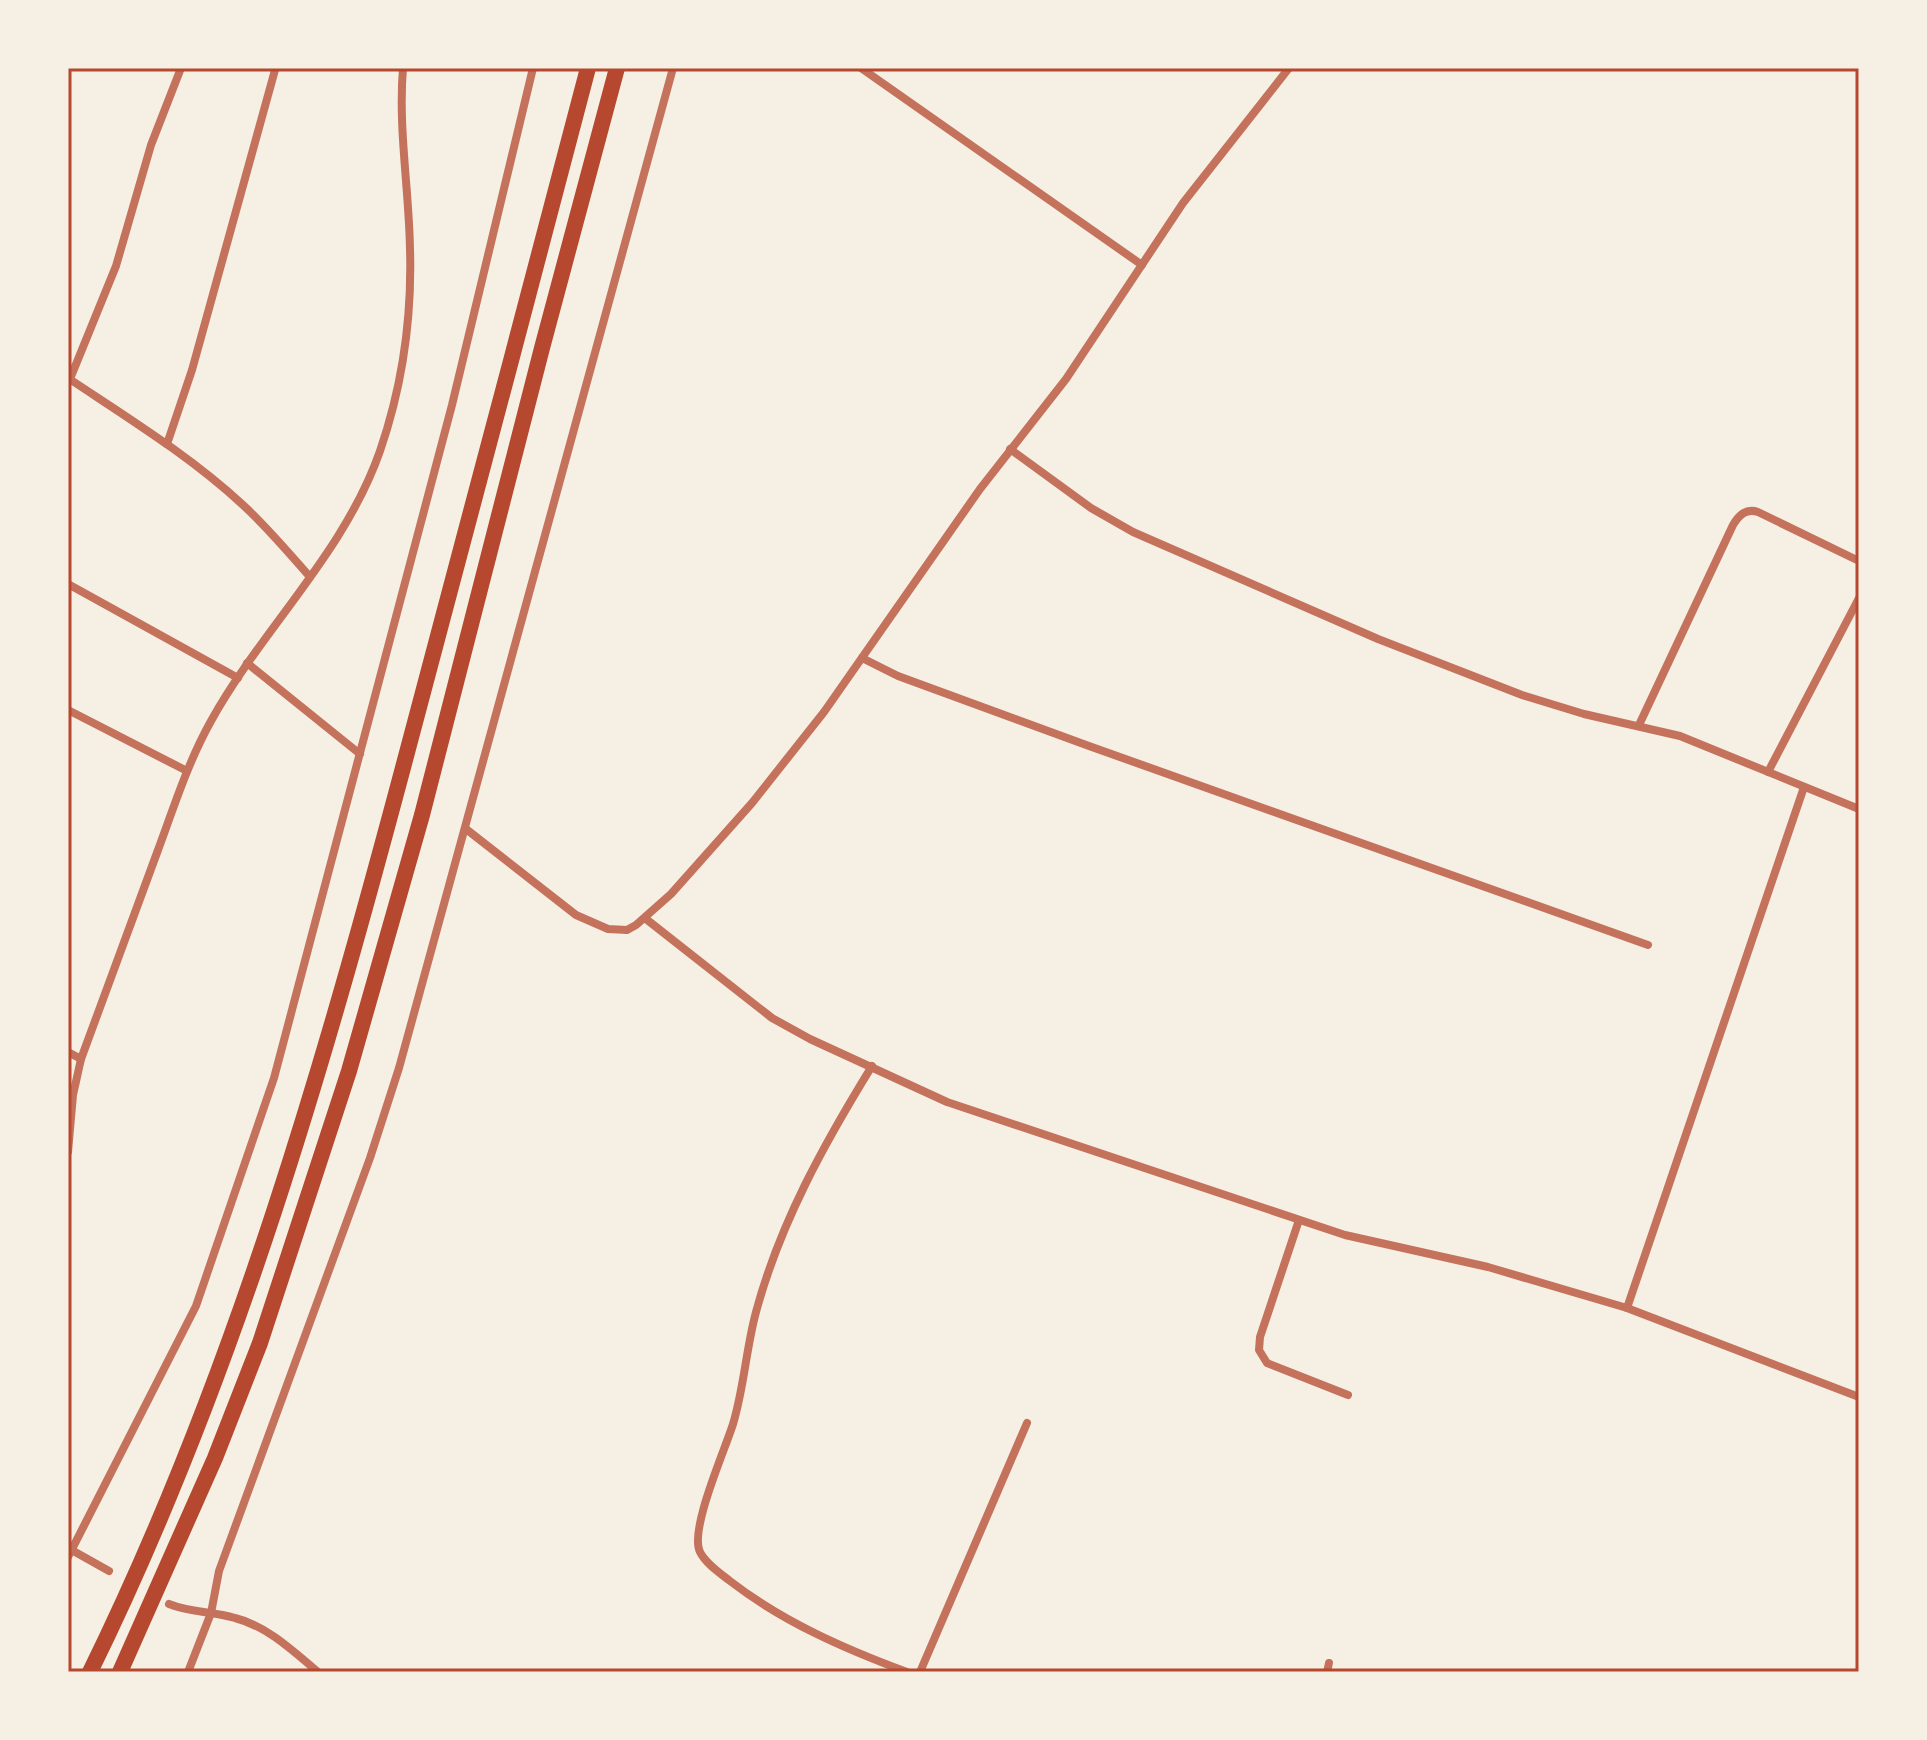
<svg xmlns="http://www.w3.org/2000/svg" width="1927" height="1740" font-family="'Fira Sans Condensed',sans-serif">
<rect width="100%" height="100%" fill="#f6efe4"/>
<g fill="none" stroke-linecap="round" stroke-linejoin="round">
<!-- minor -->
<g stroke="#c5725c" stroke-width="8">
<polyline points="861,68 1142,265"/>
<path d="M68,378C128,418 190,456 243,505C267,527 288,552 310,577"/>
<polyline points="70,379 116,266 151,145 181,68"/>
<polyline points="167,444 192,370 275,70"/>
<polyline points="1010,449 1091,508 1133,532 1378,639 1522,695 1584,714 1680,736 1859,809"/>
<polyline points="68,584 238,678"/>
<polyline points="862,658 898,676 1089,746 1648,945"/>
<polyline points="247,663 360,754"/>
<polyline points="68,710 187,771"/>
<path d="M1639,725L1733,525C1739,515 1746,508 1758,512L1859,561"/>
<polyline points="1768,772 1859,598"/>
<polyline points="466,829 576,915 608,929 627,930 636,925 671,894 752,803 824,712 980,489 1066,379 1183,203 1289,68"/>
<polyline points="646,919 772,1018 810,1039 947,1102 1345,1235 1488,1267 1627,1308 1859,1397"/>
<polyline points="68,1052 81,1059"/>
<path d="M872,1066C824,1144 780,1223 756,1312C746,1349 744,1388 733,1424C725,1450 689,1530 700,1552C706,1564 720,1573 730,1581C783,1622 845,1649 907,1672"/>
<path d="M68,1152L73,1095L81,1059C107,990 132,920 158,850C174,807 188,762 211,721C262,629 345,552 380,451C402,387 412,316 410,249C409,189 398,128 403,68"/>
<polyline points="1299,1220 1260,1337 1259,1350 1267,1363 1348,1395"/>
<polyline points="1627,1308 1804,787"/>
<polyline points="68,1548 109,1571"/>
<polyline points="68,1557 196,1306 274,1078 452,405 533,68"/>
<path d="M169,1604C191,1613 212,1611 235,1618C267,1626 293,1651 318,1672"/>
<polyline points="188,1672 211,1613 219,1571 370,1158 399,1068 673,68"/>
<polyline points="920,1672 1027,1423"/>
<polyline points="1327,1672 1329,1663"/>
</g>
<!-- motorway -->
<g stroke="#b5482f" stroke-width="16">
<path d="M90,1672C237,1373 328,1051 413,730C472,509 530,289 588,68"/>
<polyline points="120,1672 215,1458 260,1343 349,1071 422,815 542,348 617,68"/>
</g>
</g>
<!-- border -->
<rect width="1927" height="1740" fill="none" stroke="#f6efe4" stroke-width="140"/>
<rect x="70" y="70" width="1787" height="1600" fill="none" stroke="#b5482f" stroke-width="3"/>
</svg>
